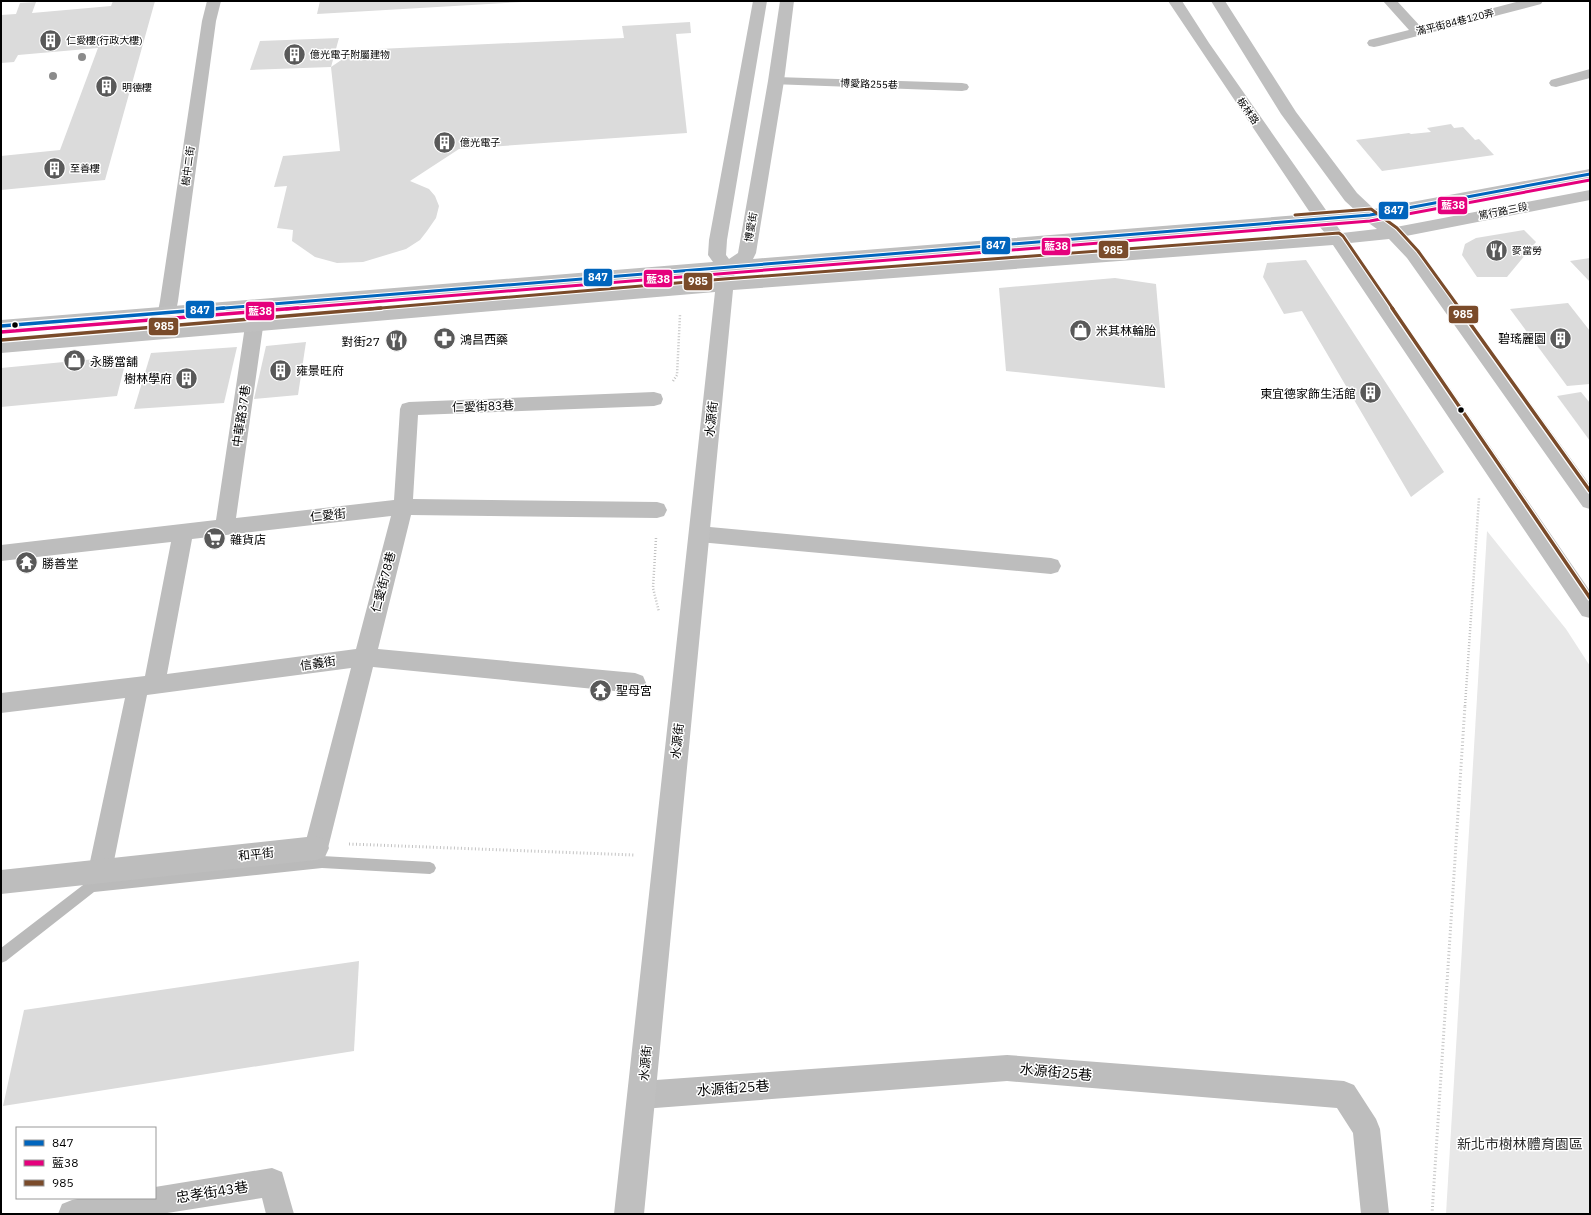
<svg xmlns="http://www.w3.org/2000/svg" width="1591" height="1215" font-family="'IBM Plex Sans','Noto Sans TC',sans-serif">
<rect width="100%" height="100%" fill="#fff"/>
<!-- green -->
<polygon fill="#e8e8e8" points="1487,531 1566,629 1590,666 1590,1214 1446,1214"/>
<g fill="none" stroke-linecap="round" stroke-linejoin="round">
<!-- stream -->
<polygon fill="#bababa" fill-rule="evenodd" points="322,856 430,862 434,864 436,868 434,872 430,874 322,868 94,892 6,961 1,963 1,948 87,882 92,880"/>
</g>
<!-- building -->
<g fill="#dbdbdb">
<polygon points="113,1 155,1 105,180 1,190 1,156 60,150 98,48 18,55 14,62 1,63 1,15 16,14 20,3 36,2 32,13 111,6"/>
<polygon points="320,1 523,1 523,2 317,14"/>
<polygon points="690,22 691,33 676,34 687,133 459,149 410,181 429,189 435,196 439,206 436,218 427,231 420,240 406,249 363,262 337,263 315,257 292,241 293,230 277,228 287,186 274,187 283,156 340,151 331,67 250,70 260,41 339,38 331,67 356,50 624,38 622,26"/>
<polygon points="1451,124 1454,128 1463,127 1475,140 1479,139 1494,155 1382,171 1356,140 1409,133 1411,134 1431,132 1427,128"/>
<polygon points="1524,230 1536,242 1507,277 1477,277 1462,255 1465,244 1476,238"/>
<polygon points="1590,258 1590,282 1570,261"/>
<polygon points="1306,260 1444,472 1411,497 1302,311 1284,314 1263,277 1267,263"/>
<polygon points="1115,278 1156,284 1165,388 1006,371 999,288"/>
<polygon points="1568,303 1590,331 1590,384 1567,386 1510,309"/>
<polygon points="306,342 298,395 254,399 266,346"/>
<polygon points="237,347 224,403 134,409 151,353"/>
<polygon points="127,356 117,396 1,407 1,368"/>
<polygon points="1581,392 1590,403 1590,441 1557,396"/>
<polygon points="359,961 354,1051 3,1106 24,1010"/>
</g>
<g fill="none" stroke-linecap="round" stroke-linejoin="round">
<!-- path-far1 -->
<g stroke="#c2c2c2" stroke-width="2.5" stroke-dasharray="1 2" stroke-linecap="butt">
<polyline points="673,381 677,375 680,315"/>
<polyline points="656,538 653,588 659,612"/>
<polyline points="1465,706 1479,498"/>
</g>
<!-- path -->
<g stroke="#c2c2c2" stroke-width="3" stroke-dasharray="1 2.5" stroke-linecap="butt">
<polyline points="349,844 634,855"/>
<polyline points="1432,1214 1465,705"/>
</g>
<!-- lane -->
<g fill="#bdbdbd" fill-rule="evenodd">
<polygon points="1383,1 1397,1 1421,27 1520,1 1543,1 1541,4 1379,46 1374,47 1369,46 1367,43 1369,40 1409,30"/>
<polygon points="1590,69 1590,78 1556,87 1551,86 1549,83 1551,80"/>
<polygon points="776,77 962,83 967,84 969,87 967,90 962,91 771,84 769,81 771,78"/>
<path d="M257,300L263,302L266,306L236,518L394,500L400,409L402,404L409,402L654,392L661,394L663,399L661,404L654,406L418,415L413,499L657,502L664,504L667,510L664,516L657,518L411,515L378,649L635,673L643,676L646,683L643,690L635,693L373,667L328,848L324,856L316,859L308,856L304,848L351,668L147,695L112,871L109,879L100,883L91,879L88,871L125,698L1,713V693L145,676L171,542L1,561V545L216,520L248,306L251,302ZM391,516L356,649L167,674L192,539Z"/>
<polygon points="699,526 1051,558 1058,560 1061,566 1058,572 1051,574 699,542 692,540 689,534 692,528"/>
<polygon points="1007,1055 1344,1081 1354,1085 1376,1119 1380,1129 1389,1214 1361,1214 1353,1133 1337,1108 1007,1081 642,1109 632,1105 628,1095 632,1085 642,1081"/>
<polygon points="272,1168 282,1172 294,1214 266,1214 262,1198 161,1214 58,1214 62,1204 72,1200 83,1198 155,1198 155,1187"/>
</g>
<!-- street -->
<g fill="#bdbdbd" fill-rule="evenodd">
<polygon points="207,1 221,1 216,21 178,301 172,332 170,337 163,338 156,337 154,332 160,301 202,21"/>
<polygon points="316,836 325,839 329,848 325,857 316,860 1,894 1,870"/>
</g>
<!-- secondary -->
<path fill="#bfbfbf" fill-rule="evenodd" d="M753,1H767L727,240L726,255L729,259L738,253L768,81L780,1H794L784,81L756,253L753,259L1311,214L1168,1H1182L1209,43L1328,213L1356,211L1345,201L1281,114L1211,1H1225L1296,112L1357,193L1374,209L1590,169V179L1384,218L1396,227L1590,190V200L1406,236L1419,250L1590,485V509L1583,507L1407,258L1389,239L1350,243L1590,591V618L1582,616L1333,245L733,290L644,1214H614L715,292L1,353V339L716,280L717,274L1,332V320L713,262L708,255L709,240ZM1366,221L1377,229L1342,233L1335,223ZM1318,225L1326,234L734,278L735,272Z"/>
<defs>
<polyline id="bus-1-far1" points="212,309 1370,215 1590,174"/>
<polyline id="bus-1" points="1,326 224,308"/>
<polyline id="bus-2-far1" points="286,309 1370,221 1590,180"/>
<polyline id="bus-2" points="1,332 298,308"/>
<g id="bus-3-far1">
<polyline points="1295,215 1371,209 1397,228 1418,251 1460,309"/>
<polyline points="369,309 724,279 1339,233 1343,236 1393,309"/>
</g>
<g id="bus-3">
<polyline points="1392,308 1590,598"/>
<polyline points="1459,308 1590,491"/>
<polyline points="1,340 381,308"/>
</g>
</defs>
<!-- bus-1-far1 casing -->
<use href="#bus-1-far1" stroke="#fff" stroke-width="5"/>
<!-- bus-1 casing -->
<use href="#bus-1" stroke="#fff" stroke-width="6"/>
<!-- bus-2-far1 casing -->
<use href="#bus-2-far1" stroke="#fff" stroke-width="5"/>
<!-- bus-2 casing -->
<use href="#bus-2" stroke="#fff" stroke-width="6"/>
<!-- bus-3-far1 casing -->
<use href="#bus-3-far1" stroke="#fff" stroke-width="5"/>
<!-- bus-3 casing -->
<use href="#bus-3" stroke="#fff" stroke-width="6"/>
<!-- bus-1-far1 -->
<use href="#bus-1-far1" stroke="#0065bd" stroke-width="3"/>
<!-- bus-1 -->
<use href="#bus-1" stroke="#0065bd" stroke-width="3.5"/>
<!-- bus-2-far1 -->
<use href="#bus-2-far1" stroke="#e5007d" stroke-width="3"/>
<!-- bus-2 -->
<use href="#bus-2" stroke="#e5007d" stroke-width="3.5"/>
<!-- bus-3-far1 -->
<use href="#bus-3-far1" stroke="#7a4b2a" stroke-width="3"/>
<!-- bus-3 -->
<use href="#bus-3" stroke="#7a4b2a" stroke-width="3.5"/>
</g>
<!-- trees -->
<g fill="#8b8b8b">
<circle cx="82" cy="57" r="4"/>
<circle cx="53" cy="76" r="4"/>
</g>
<!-- icons -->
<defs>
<symbol id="building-disc" viewBox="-11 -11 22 22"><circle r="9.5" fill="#595959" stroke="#fff"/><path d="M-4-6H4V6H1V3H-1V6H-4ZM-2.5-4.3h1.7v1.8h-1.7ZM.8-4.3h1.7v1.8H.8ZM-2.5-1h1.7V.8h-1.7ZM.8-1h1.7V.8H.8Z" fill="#fff"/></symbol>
<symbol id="restaurant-disc" viewBox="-11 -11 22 22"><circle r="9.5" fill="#595959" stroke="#fff"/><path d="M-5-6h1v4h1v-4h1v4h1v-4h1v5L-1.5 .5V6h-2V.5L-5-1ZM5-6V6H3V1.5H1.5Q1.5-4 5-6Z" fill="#fff"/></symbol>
<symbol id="shop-disc" viewBox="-11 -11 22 22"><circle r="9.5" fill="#595959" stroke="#fff"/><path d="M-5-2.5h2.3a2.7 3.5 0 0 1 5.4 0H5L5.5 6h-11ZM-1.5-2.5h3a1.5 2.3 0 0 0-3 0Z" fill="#fff"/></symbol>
<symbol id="pharmacy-disc" viewBox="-11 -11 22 22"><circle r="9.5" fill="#595959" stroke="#fff"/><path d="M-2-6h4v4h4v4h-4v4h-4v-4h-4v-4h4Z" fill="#fff"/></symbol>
<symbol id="supermarket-disc" viewBox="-11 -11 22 22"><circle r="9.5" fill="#595959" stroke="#fff"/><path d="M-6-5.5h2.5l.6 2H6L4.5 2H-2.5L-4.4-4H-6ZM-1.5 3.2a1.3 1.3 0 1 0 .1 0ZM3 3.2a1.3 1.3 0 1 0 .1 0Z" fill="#fff"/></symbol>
<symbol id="temple-disc" viewBox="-11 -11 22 22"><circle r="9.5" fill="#595959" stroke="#fff"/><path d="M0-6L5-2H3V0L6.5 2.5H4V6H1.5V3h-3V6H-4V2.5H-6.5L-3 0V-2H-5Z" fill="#fff"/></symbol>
</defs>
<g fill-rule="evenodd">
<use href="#building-disc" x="38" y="28" width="25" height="25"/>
<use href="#building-disc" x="282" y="42" width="25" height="25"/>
<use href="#building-disc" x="94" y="74" width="25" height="25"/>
<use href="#building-disc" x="432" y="130" width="25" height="25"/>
<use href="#building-disc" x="42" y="156" width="25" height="25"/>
<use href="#restaurant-disc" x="1484" y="238" width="25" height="25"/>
<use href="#shop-disc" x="1068" y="318" width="25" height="25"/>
<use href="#building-disc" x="1548" y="326" width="25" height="25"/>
<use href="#pharmacy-disc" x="432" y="326" width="25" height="25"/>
<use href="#restaurant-disc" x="384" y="328" width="25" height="25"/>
<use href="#shop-disc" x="62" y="348" width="25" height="25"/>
<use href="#building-disc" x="268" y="358" width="25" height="25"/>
<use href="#building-disc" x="174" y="366" width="25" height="25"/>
<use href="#building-disc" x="1358" y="380" width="25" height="25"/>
<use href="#supermarket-disc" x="202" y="526" width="25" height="25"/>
<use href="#temple-disc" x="14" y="550" width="25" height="25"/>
<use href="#temple-disc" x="588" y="678" width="25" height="25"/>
</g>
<!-- markers -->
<g fill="#000" stroke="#fff" stroke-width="1.5">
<circle cx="15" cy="325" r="3.5"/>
<circle cx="1461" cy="410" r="3.5"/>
</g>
<g text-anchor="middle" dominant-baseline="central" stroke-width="3" stroke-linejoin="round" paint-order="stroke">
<!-- far-street labels -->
<g font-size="10" fill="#000" stroke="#fff">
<text transform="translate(1455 22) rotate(-14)">滿平街84巷120弄</text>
<text transform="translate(869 84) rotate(2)">博愛路255巷</text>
<text transform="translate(1248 111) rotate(56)">板林路</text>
<text transform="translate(188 166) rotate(-82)">樹中二街</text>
<text transform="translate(1503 211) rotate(-11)">篤行路三段</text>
<text transform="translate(751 227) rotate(-80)">博愛街</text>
</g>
<!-- far-poi labels -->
<g font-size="10" fill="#000" stroke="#fff" text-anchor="start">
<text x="66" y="40">仁愛樓(行政大樓)</text>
<text x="310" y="54">億光電子附屬建物</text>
<text x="122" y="87">明德樓</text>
<text x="460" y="142">億光電子</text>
<text x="70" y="168">至善樓</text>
<text x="1512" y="250">麥當勞</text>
</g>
<!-- poi labels -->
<g font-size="12" fill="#000" stroke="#fff" text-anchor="start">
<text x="1096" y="330">米其林輪胎</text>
<text x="1546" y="338" text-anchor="end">碧瑤麗園</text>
<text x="460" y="339">鴻昌西藥</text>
<text x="380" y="341" text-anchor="end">對街27</text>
<text x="90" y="361">永勝當舖</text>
<text x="296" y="370">雍景旺府</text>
<text x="172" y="378" text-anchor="end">樹林學府</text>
<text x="1356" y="393" text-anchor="end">東宜德家飾生活館</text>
<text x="230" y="539">雜貨店</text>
<text x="42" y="563">勝善堂</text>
<text x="616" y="690">聖母宮</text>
</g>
<!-- street labels -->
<g font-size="12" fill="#000" stroke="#fff">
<text transform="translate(483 406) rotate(-2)">仁愛街83巷</text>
<text transform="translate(241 416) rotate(-82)">中華路37巷</text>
<text transform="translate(711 419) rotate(-84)">水源街</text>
<text transform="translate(328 515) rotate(-6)">仁愛街</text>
<text transform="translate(383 582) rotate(-75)">仁愛街78巷</text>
<text transform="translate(318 663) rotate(-8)">信義街</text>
<text transform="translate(677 741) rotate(-84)">水源街</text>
<text transform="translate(256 854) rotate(-6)">和平街</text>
<text transform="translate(645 1063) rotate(-85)">水源街</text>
</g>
<!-- near-street labels -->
<g font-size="14" fill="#000" stroke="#fff">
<text transform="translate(1056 1072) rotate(5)">水源街25巷</text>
<text transform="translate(733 1088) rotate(-4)">水源街25巷</text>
<text transform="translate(212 1192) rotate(-9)">忠孝街43巷</text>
</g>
<!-- near-park labels -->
<g font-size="14" fill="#2c2c2c" stroke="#fff">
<text x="1520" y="1144">新北市樹林體育園區</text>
</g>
</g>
<g stroke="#fff" stroke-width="1.5">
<rect x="1437" y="196" width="31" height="19" rx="4" fill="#e5007d"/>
<rect x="1378" y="201" width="31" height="19" rx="4" fill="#0065bd"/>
<rect x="981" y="236" width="30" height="19" rx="4" fill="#0065bd"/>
<rect x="1041" y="237" width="30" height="19" rx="4" fill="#e5007d"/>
<rect x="1098" y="240" width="31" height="19" rx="4" fill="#7a4b2a"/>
<rect x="583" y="268" width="30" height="19" rx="4" fill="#0065bd"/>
<rect x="643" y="269" width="30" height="19" rx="4" fill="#e5007d"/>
<rect x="683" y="272" width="30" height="19" rx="4" fill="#7a4b2a"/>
<rect x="185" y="300" width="30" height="19" rx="4" fill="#0065bd"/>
<rect x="245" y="301" width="30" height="20" rx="4" fill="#e5007d"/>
<rect x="1448" y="305" width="31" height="19" rx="4" fill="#7a4b2a"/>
<rect x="148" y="317" width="31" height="19" rx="4" fill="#7a4b2a"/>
</g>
<g font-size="11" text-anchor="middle" font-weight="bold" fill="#fff">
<text x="1453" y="209">藍38</text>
<text x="1394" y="214">847</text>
<text x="996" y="249">847</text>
<text x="1056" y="250">藍38</text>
<text x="1113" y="254">985</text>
<text x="598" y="281">847</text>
<text x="658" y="283">藍38</text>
<text x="698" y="285">985</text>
<text x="200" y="314">847</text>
<text x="260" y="315">藍38</text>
<text x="1463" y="318">985</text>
<text x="164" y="330">985</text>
</g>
<!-- border -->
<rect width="1591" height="1215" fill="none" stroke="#000000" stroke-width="4"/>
<!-- legend -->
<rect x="16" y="1127" width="140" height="72" fill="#ffffff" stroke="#999999"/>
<rect x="24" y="1140" width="20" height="6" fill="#0065bd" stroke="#999999"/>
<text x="52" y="1147" font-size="12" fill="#000000">847</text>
<rect x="24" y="1160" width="20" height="6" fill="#e5007d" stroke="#999999"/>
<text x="52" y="1167" font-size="12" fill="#000000">藍38</text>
<rect x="24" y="1180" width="20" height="6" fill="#7a4b2a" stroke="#999999"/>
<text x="52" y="1187" font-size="12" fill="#000000">985</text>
</svg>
